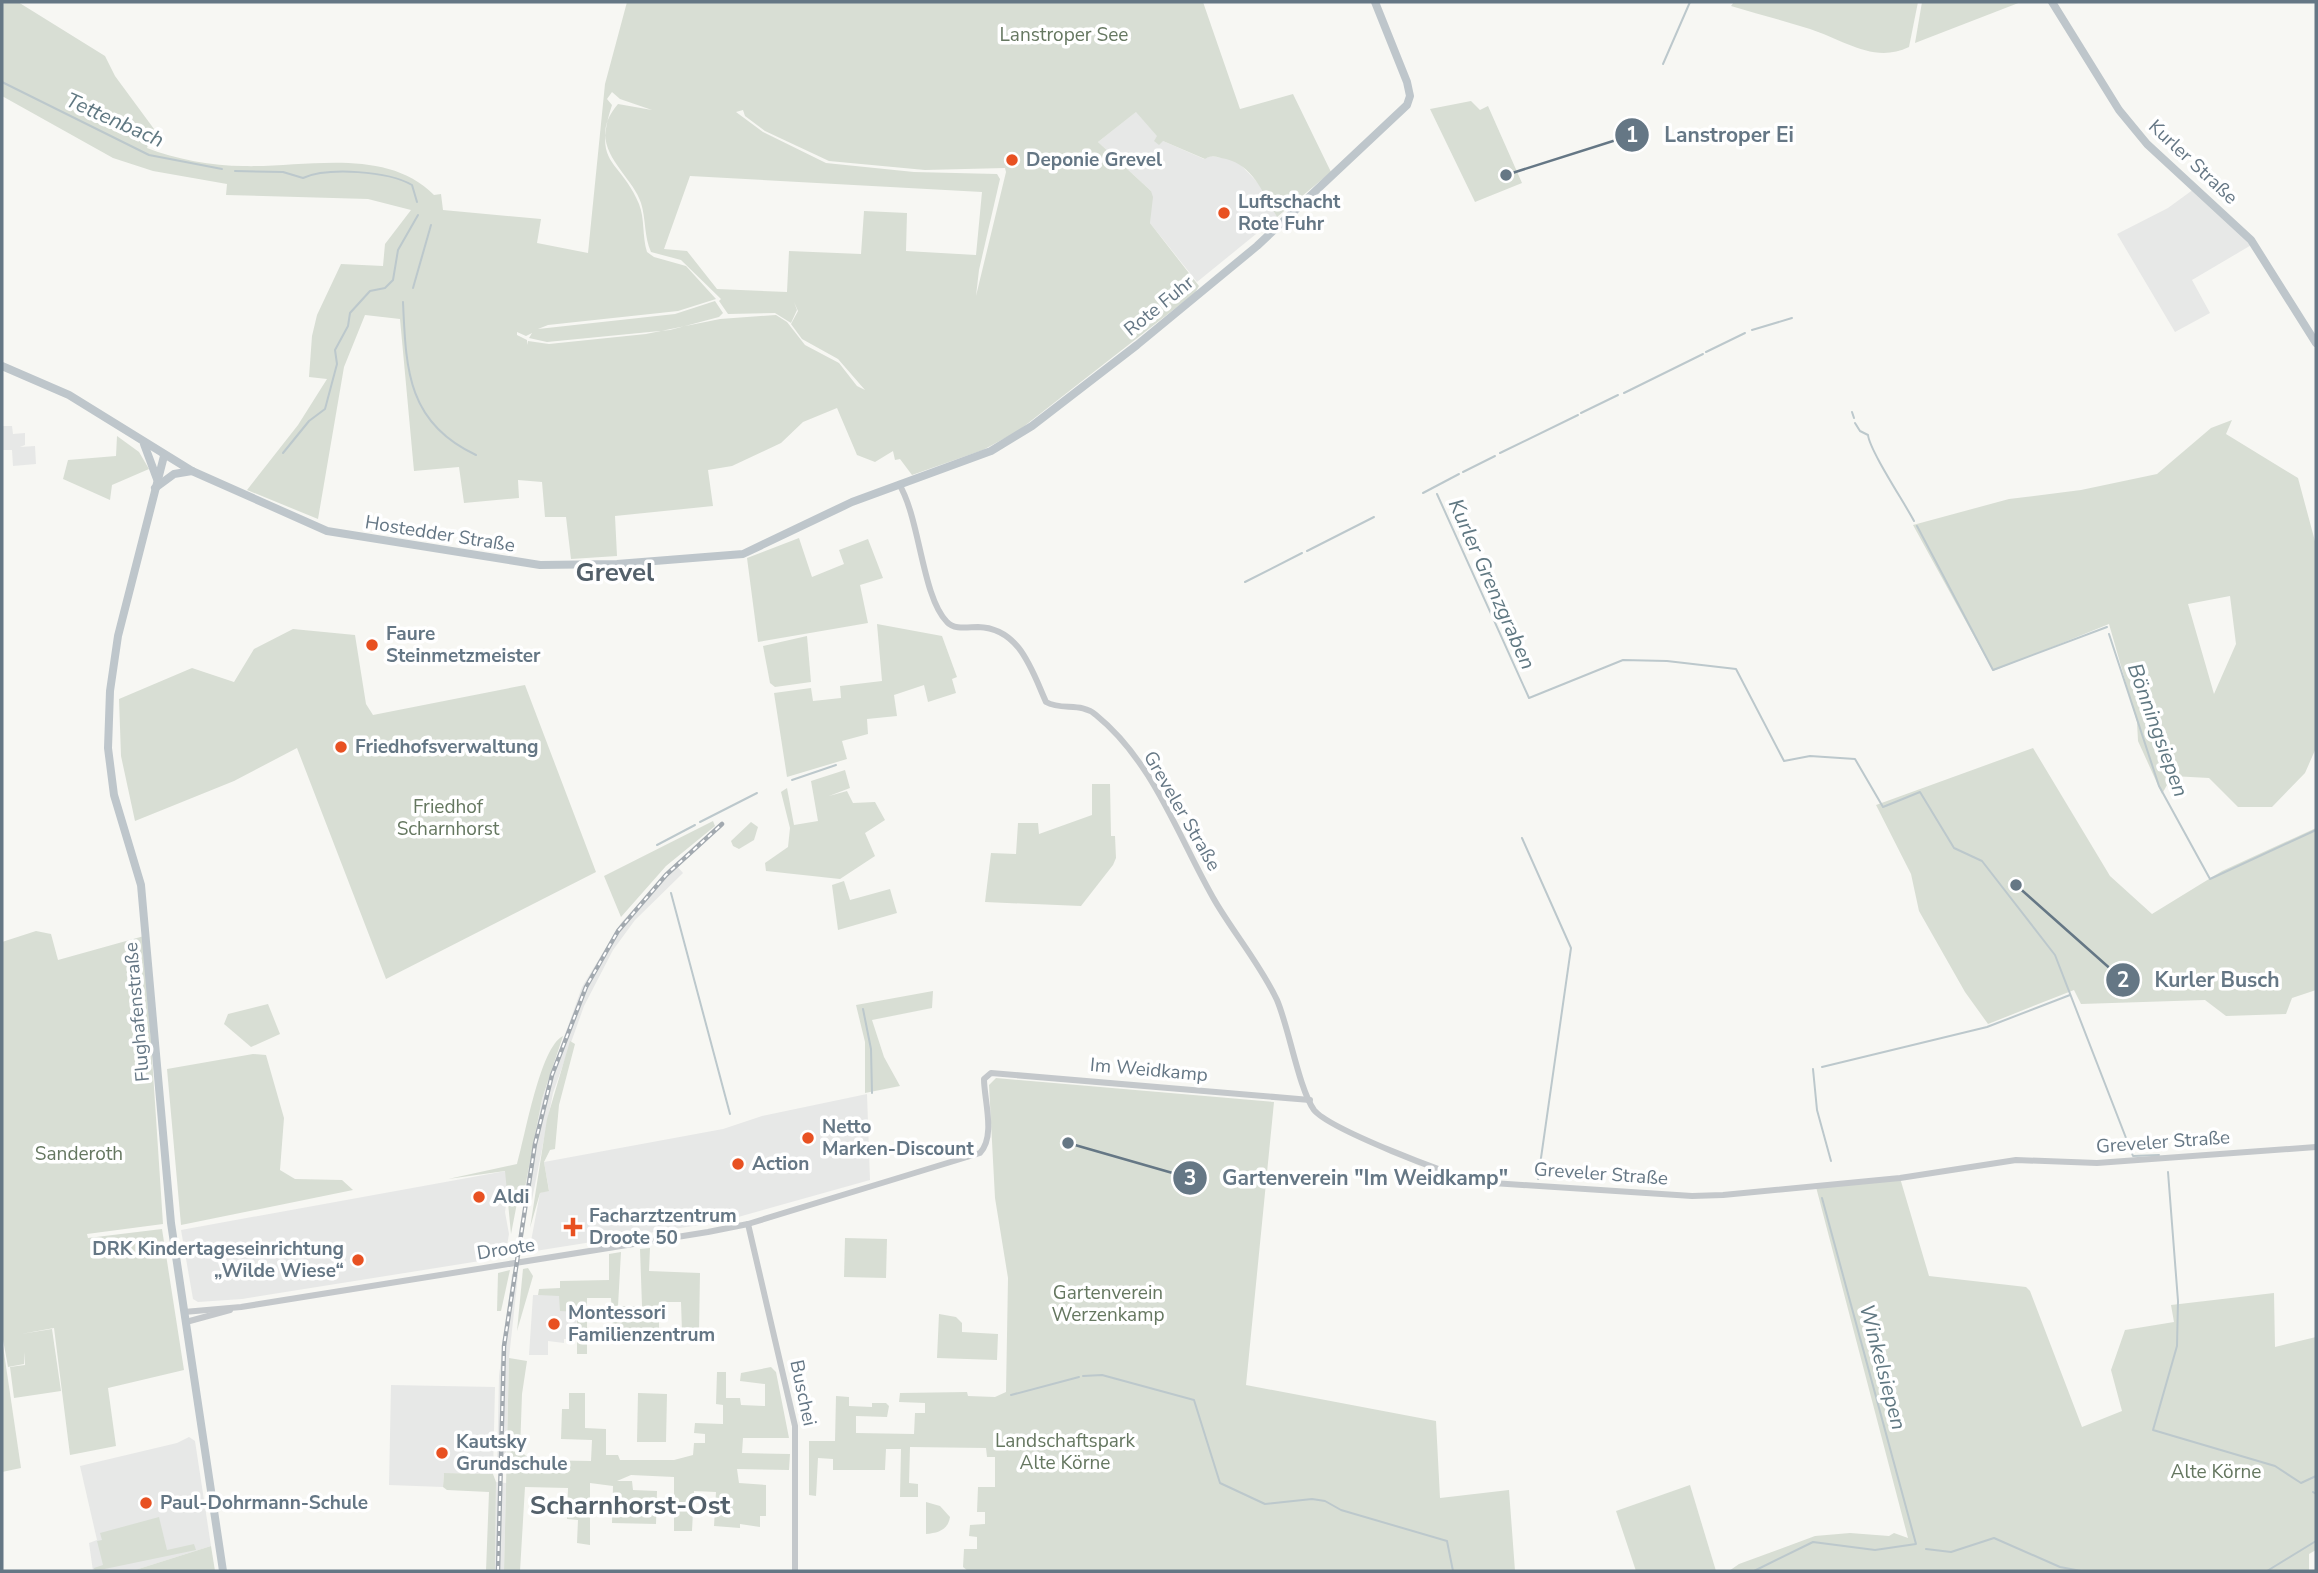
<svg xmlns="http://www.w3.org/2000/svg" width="2318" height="1573" font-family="'Nunito Sans',sans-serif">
<rect width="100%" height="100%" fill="#f7f7f3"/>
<!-- built -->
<g fill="#e7e8e7">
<polygon points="1137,111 1163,141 1204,159 1211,156 1236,160 1262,187 1277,217 1197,282 1150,223 1151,191 1098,142"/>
<polygon points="2194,189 2253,244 2192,280 2210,313 2175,332 2117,234 2168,208"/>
<polygon points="2,426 12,426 13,434 25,433 25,445 20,447 35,446 36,464 13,466 12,450 2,450"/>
<polygon points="675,864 683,873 635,920 613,950 584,1006 553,1093 532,1200 523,1198 542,1099 582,987 621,923"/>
<polygon points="867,1094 870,1180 724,1221 529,1252 540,1193 549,1190 544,1162 723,1129 762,1116"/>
<polygon points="511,1170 505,1212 509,1234 505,1257 242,1299 198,1302 193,1299 181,1230"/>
<polygon points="512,1274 518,1275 509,1358 506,1471 497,1471 499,1376"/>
<polygon points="533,1295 559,1295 577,1312 576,1339 564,1339 564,1343 548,1341 548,1355 529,1355"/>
<polygon points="391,1385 495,1387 493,1474 444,1473 443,1487 389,1485"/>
<polygon points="189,1437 195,1441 211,1546 132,1571 93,1571 89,1543 97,1540 80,1466 177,1443"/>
<polygon points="496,1482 506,1483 504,1571 495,1571"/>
</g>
<!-- green -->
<g fill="#d8ded4" fill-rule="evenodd">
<path d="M2,2H18L105,56L115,76L154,129L147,148C175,159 213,166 243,166C303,168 386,146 434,195L441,194L443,210L541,219L537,243L588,253L605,84L627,2H1203L1240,109L1293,94L1331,172L1277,217C1262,192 1253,163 1221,158C1214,156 1211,155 1205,159L1163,141L1159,145L1154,141L1157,136L1136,112L1098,142L1151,191L1153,197L1150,223L1199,286L1195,293L1018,431L983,450L912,475L900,459L895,460L893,451L875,462L857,455L837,408L803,422L781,443L732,466L708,470L713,506L615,516L617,556L571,559L566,517H545L542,482L518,480L519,498L464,503L459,467L414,471L400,319L365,315L344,367L318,519L247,490L298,425L327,379L309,377L312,336L317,315L341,264L383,266L385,244L411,210L368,199L226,195L227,184L153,171L113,158L2,96ZM612,92L620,99L652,110L618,104C582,146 632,173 641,203C646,219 644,237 651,252L681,260L721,299L719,301L728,314L775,313L791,323L797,310L794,302L798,311L791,324L802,339L838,359L865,390L857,386L839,363L805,345L787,322L776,315L720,319L646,334L549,344L528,341L527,345V340L517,335V332L526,336L532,333L529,338L547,342L670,330L719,317L723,313L715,301L675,314L538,329L548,325L678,311L716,299L686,266L654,257L647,252C642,236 645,219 639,204C620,158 592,167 612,105L607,99ZM743,110L745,116L765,131L829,161L925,170L1005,168L1006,172L976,296L979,270L1000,179L997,174L914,172L826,163L763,132L736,112ZM690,176L982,192L976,255L906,251L907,213L864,211L861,254L789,251L787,292L717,289L687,251L664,249Z"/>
<path d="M1734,2H1918L1909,47C1874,64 1844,40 1810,29C1784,21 1758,14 1731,6Z"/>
<polygon points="1922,2 2021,2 1915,43"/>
<polygon points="1471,101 1480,110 1488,106 1522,183 1475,202 1430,109"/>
<path d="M2232,420L2226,434L2298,478L2316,545V748L2305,773L2272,807H2238L2209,778L2172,776L2162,794L2138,741L2137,722L2109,624L1993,671L1913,525L2009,499L2081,490L2157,474L2211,428ZM2230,596L2236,644L2214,694L2188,604Z"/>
<polygon points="117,436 139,452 149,469 112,485 110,500 63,479 68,460 116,456"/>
<polygon points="799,538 812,577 844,564 839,550 868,539 883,578 860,585 868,623 758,642 747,558"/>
<polygon points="877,624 942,636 957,677 952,679 956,693 928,702 924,685 894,695 897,716 867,719 868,734 842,741 847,759 787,777 774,693 811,688 813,701 841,698 840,686 882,681"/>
<polygon points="293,629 355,635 366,704 373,715 525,685 596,872 386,979 297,748 234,781 135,821 121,756 119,699 192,668 234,682 254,649"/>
<polygon points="807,636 811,682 775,687 770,683 763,646"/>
<polygon points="2033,748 2110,876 2152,914 2222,871 2316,828 2316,990 2292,998 2286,1014 2226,1016 2205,1000 2081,1004 2074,990 1988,1024 1965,992 1919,911 1911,874 1876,805"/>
<polygon points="845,770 850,788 829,796 847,791 853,803 875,802 885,820 865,833 875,856 840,879 766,871 765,863 788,847 790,828 781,792 787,788 794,825 818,821 811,781"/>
<polygon points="1092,784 1110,784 1111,836 1115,836 1116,858 1113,865 1081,906 985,902 991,853 1016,854 1018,823 1038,823 1039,834 1092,815"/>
<polygon points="713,821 715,826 666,866 621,917 604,876"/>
<polygon points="751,822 758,827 754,840 739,849 733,846 731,841"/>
<polygon points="844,881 850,900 890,889 897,913 838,930 832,885"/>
<polygon points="36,931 51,934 58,960 144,936 163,1224 87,1234 88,1238 162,1229 184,1370 108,1388 116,1446 70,1455 54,1328 21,1334 52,1329 61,1391 14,1398 10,1367 25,1365 24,1352 24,1364 8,1367 2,1334 2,942"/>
<polygon points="933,991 932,1008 872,1020 884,1057 900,1086 865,1093 865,1042 856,1005"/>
<polygon points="268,1004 280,1034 251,1047 224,1024 228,1014"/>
<path d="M563,1036L542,1099L523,1198H518L511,1234L505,1171L448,1179L517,1164C525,1137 540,1047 563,1036Z"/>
<polygon points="570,1041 575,1044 559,1105 555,1149 550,1150 544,1162 549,1191 540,1193 530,1228 547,1119"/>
<polygon points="253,1054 266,1055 284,1118 280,1170 295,1179 342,1180 353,1190 181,1225 167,1069"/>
<polygon points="996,1078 1274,1102 1246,1385 1436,1421 1440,1498 1509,1490 1515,1571 968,1571 963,1567 964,1549 977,1549 977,1537 969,1536 970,1525 985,1524 985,1512 977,1512 978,1487 995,1487 995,1457 987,1457 986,1448 910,1447 909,1483 918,1484 918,1497 900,1497 901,1449 886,1449 885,1470 833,1470 833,1459 818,1458 816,1496 809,1495 809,1441 835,1441 836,1396 849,1397 849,1406 872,1407 872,1403 886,1403 889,1406 887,1417 856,1416 856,1433 914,1434 915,1413 925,1413 925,1403 899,1402 900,1393 967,1392 968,1396 995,1397 1006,1392 1008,1278 995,1198 989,1085"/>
<polygon points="1900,1178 1929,1276 2026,1287 2030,1291 2082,1427 2122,1411 2111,1370 2125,1330 2174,1322 2171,1305 2274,1293 2275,1347 2316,1337 2316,1550 2309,1554 2309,1571 1729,1571 1739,1564 1815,1536 1850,1533 1889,1536 1894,1533 1908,1538 1816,1187"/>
<polygon points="845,1238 887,1239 886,1278 844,1277"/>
<polygon points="650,1248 649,1271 700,1273 699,1332 682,1332 681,1302 659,1302 659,1342 651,1342 651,1332 613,1331 611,1298 587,1298 587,1354 577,1354 577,1312 560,1311 559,1296 538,1295 539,1289 560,1288 560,1281 609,1280 609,1254 621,1252 618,1306 642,1306 640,1249"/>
<polygon points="528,1268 533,1276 517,1331 523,1269"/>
<polygon points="510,1270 501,1311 497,1311 498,1273"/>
<polygon points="939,1314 956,1317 962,1323 962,1332 998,1334 997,1360 937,1358"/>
<polygon points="2,1339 21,1468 2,1472"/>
<polygon points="509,1358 527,1361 522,1394 520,1451 531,1460 591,1461 592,1440 561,1439 562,1409 569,1409 569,1393 585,1393 585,1428 606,1429 606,1455 618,1455 620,1460 674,1460 693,1455 694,1443 705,1443 705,1434 694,1433 695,1423 723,1424 723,1405 716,1404 717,1372 726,1372 726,1398 740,1398 741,1405 765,1406 765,1384 740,1381 741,1373 771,1367 776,1372 789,1438 743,1438 742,1453 790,1454 789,1470 737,1469 739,1483 766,1485 766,1516 760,1516 760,1527 740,1524 740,1528 714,1526 716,1492 694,1491 692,1531 674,1531 674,1477 631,1475 617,1481 632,1481 633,1490 657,1491 656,1524 612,1523 613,1486 590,1483 590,1545 577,1543 578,1520 567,1519 568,1488 525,1487 520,1571 504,1571"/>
<polygon points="638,1393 667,1394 666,1442 637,1442"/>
<polygon points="444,1473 493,1474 496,1482 495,1571 486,1571 489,1492 447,1490 443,1487"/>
<polygon points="1690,1485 1716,1571 1636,1571 1616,1511"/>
<path d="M926,1502L940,1506L950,1517C948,1530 938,1533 926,1534Z"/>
<polygon points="159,1517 167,1550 194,1544 196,1550 95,1571 94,1568 103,1565 97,1541 102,1540 100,1533"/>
<polygon points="211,1546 215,1571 132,1571"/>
</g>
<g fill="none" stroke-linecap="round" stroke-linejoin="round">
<!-- stream -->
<g stroke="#bcc8cc" stroke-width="2">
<polyline points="1663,64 1690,2"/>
<polyline points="2,82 149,155 222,169"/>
<path d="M235,171L283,172L303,178C328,167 388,171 412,185L417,202"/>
<polyline points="413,288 431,225"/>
<path d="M403,302C406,369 407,423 476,455"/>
<polyline points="1752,330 1792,318"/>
<polyline points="1706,352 1745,333"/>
<polyline points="1624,393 1703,354"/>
<polyline points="1852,412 1854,418"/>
<polyline points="1581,413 1618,395"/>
<path d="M1855,423L1860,431L1868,435C1870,451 1904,502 1914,521"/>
<polyline points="283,453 309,421 325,409 337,364 335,350 348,326 350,313 370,291 385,288 393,280 398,250 418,215"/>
<polyline points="1500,453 1578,415"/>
<polyline points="1463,472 1495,456"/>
<polyline points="1423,493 1459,474"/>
<polyline points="1437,494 1529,698 1623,660 1667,661 1736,669 1784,761 1810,756 1855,759 1883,807 1920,792 1954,848 1982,861 2055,955 2133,1156 2159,1155"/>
<polyline points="1917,526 1993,670 2107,627"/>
<polyline points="1307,551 1374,517"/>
<polyline points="1245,582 1302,553"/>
<polyline points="2109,634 2159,786 2210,879 2316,830"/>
<polyline points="792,780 836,765"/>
<polyline points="700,822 757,793"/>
<polyline points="1522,838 1571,948 1538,1179"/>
<polyline points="657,845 695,825"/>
<polyline points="671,893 730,1114"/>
<polyline points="863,1009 871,1049 872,1093"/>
<polyline points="1822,1067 1987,1027 2070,995"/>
<polyline points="1813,1069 1817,1110 1831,1161"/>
<polyline points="2168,1172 2178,1301 2177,1346 2153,1430 2275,1466 2301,1483 2316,1476"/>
<polyline points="1083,1376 1102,1375 1194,1400 1220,1483 1265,1504 1312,1499 1325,1501 1341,1510 1447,1541 1453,1571"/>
<polyline points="1011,1395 1079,1377"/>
<polyline points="2313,1492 2316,1494"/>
<polyline points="1926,1549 1951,1552 1994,1538 2060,1567 2081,1571"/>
<polyline points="1754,1571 1813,1542 1875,1550 1916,1544 1822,1198"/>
<polyline points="2267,1571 2316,1541"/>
</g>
<!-- minor -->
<g stroke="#c4c8cb" stroke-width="6">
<path d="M899,484C920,518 922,597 947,622C954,630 968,627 978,627C1020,628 1032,671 1046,702C1062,711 1081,702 1096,715C1154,762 1179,839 1215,901C1235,935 1260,964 1277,1000C1289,1028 1299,1089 1314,1110C1329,1129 1451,1176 1478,1182L1692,1196L1723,1195L1900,1178L2016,1160L2097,1163L2316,1147"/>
<polyline points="748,1224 795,1426 795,1571"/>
<path d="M184,1312L241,1307L708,1232L748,1224L980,1153C996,1136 984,1100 984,1079L991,1073L1310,1100"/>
<polyline points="186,1322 230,1310"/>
</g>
<!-- major -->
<g stroke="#bec6cb" stroke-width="8">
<polyline points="2052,2 2119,110 2147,144 2251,240 2316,343"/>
<polyline points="2,366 69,395 192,471 327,531 540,565 617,564 743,554 852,502 991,451 1032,426 1137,345 1257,246 1407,105 1410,96 1407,82 1375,2"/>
<polyline points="144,444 157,479"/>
<polyline points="164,456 118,636 110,691 108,748 114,795 141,885 171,1223 223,1571"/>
<polyline points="155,488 174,474 192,471"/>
</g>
<defs>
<polyline id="rail" points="498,1571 504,1346 535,1144 552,1075 586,987 618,931 666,875 722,824"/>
</defs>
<!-- rail casing -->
<use href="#rail" stroke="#a2a9af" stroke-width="4.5"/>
<!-- rail -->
<use href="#rail" stroke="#fff" stroke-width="2" stroke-dasharray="5" stroke-linecap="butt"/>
</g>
<!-- markers -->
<g fill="#e85122" stroke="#fff" stroke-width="2.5">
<circle cx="1012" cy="160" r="7"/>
<circle cx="1224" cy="213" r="7"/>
<circle cx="372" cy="645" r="7"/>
<circle cx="341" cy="747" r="7"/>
<circle cx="808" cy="1138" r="7"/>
<circle cx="738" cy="1164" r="7"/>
<circle cx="479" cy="1197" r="7"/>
<path d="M569.5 1216.5h7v7h7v7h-7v7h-7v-7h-7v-7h7z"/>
<circle cx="358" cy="1260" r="7"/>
<circle cx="554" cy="1324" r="7"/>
<circle cx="442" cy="1453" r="7"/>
<circle cx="146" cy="1503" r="7"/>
</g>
<g text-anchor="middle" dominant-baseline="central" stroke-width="7" stroke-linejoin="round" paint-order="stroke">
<!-- park labels -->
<g font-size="19" fill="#657760" stroke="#fff">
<text x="1064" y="35">Lanstroper See</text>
<text x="448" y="807">Friedhof<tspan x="448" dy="22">Scharnhorst</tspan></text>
<text x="79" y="1154">Sanderoth</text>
<text x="1108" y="1293">Gartenverein<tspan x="1108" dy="22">Werzenkamp</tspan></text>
<text x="1065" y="1441">Landschaftspark<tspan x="1065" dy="22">Alte Körne</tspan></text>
<text x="2216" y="1472">Alte Körne</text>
</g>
<!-- poi labels -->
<g font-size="19" font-weight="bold" fill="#657785" stroke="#fff" text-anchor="start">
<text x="1026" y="160">Deponie Grevel</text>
<text x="1238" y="202">Luftschacht<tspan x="1238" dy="22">Rote Fuhr</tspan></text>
<text x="386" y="634">Faure<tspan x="386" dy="22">Steinmetzmeister</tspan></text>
<text x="355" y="747">Friedhofsverwaltung</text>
<text x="822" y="1127">Netto<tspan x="822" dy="22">Marken-Discount</tspan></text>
<text x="752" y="1164">Action</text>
<text x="493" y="1197">Aldi</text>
<text x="589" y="1216">Facharztzentrum<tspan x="589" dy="22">Droote 50</tspan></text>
<text x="344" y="1249" text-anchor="end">DRK Kindertageseinrichtung<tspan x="344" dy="22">„Wilde Wiese“</tspan></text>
<text x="568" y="1313">Montessori<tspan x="568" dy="22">Familienzentrum</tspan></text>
<text x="456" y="1442">Kautsky<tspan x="456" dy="22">Grundschule</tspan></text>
<text x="160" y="1503">Paul-Dohrmann-Schule</text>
</g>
<!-- street labels -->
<g font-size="19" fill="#657785" stroke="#fff">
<text transform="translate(2193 162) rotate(43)">Kurler Straße</text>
<text transform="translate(1159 306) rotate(-39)">Rote Fuhr</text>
<text transform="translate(440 534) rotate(9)">Hostedder Straße</text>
<text transform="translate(1182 811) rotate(60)">Greveler Straße</text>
<text transform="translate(137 1012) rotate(-95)">Flughafenstraße</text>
<text transform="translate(1149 1070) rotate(5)">Im Weidkamp</text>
<text transform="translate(2163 1142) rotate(-4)">Greveler Straße</text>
<text transform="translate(1601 1174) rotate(4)">Greveler Straße</text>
<text transform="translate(506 1249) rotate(-9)">Droote</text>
<text transform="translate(803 1393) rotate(78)">Buschei</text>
</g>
<!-- water labels -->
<g font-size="21" font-style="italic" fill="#607882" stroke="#fff">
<text transform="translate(115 120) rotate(24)">Tettenbach</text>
<text transform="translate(1492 584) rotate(66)">Kurler Grenzgraben</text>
<text transform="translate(2158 730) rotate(70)">Bönningsiepen</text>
<text transform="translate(1883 1367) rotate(75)">Winkelsiepen</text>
</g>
<!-- district labels -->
<g font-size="26" font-weight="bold" fill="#53606a" stroke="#fff">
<text x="615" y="572">Grevel</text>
<text x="630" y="1505">Scharnhorst-Ost</text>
</g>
</g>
<!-- callouts -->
<path fill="none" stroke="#657785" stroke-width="2.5" d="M1506 175L1632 135M2016 885L2123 980M1068 1143L1190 1178"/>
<g fill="#657785" stroke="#fff" stroke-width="2.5">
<circle cx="1506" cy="175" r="7"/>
<circle cx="2016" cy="885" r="7"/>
<circle cx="1068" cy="1143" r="7"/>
<circle cx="1632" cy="135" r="18"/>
<circle cx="2123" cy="980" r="18"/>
<circle cx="1190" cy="1178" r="18"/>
</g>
<g font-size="21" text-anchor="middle" font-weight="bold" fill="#fff">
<text x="1632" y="142">1</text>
<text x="2123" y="987">2</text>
<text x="1190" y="1185">3</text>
</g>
<g font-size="21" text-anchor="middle" font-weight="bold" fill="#657785" stroke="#fff" stroke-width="7" stroke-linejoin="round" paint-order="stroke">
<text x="1729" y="142">Lanstroper Ei</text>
<text x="2217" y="987">Kurler Busch</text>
<text x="1365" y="1185">Gartenverein "Im Weidkamp"</text>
</g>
<!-- border -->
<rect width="2318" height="1573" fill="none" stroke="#657785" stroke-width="7"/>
</svg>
